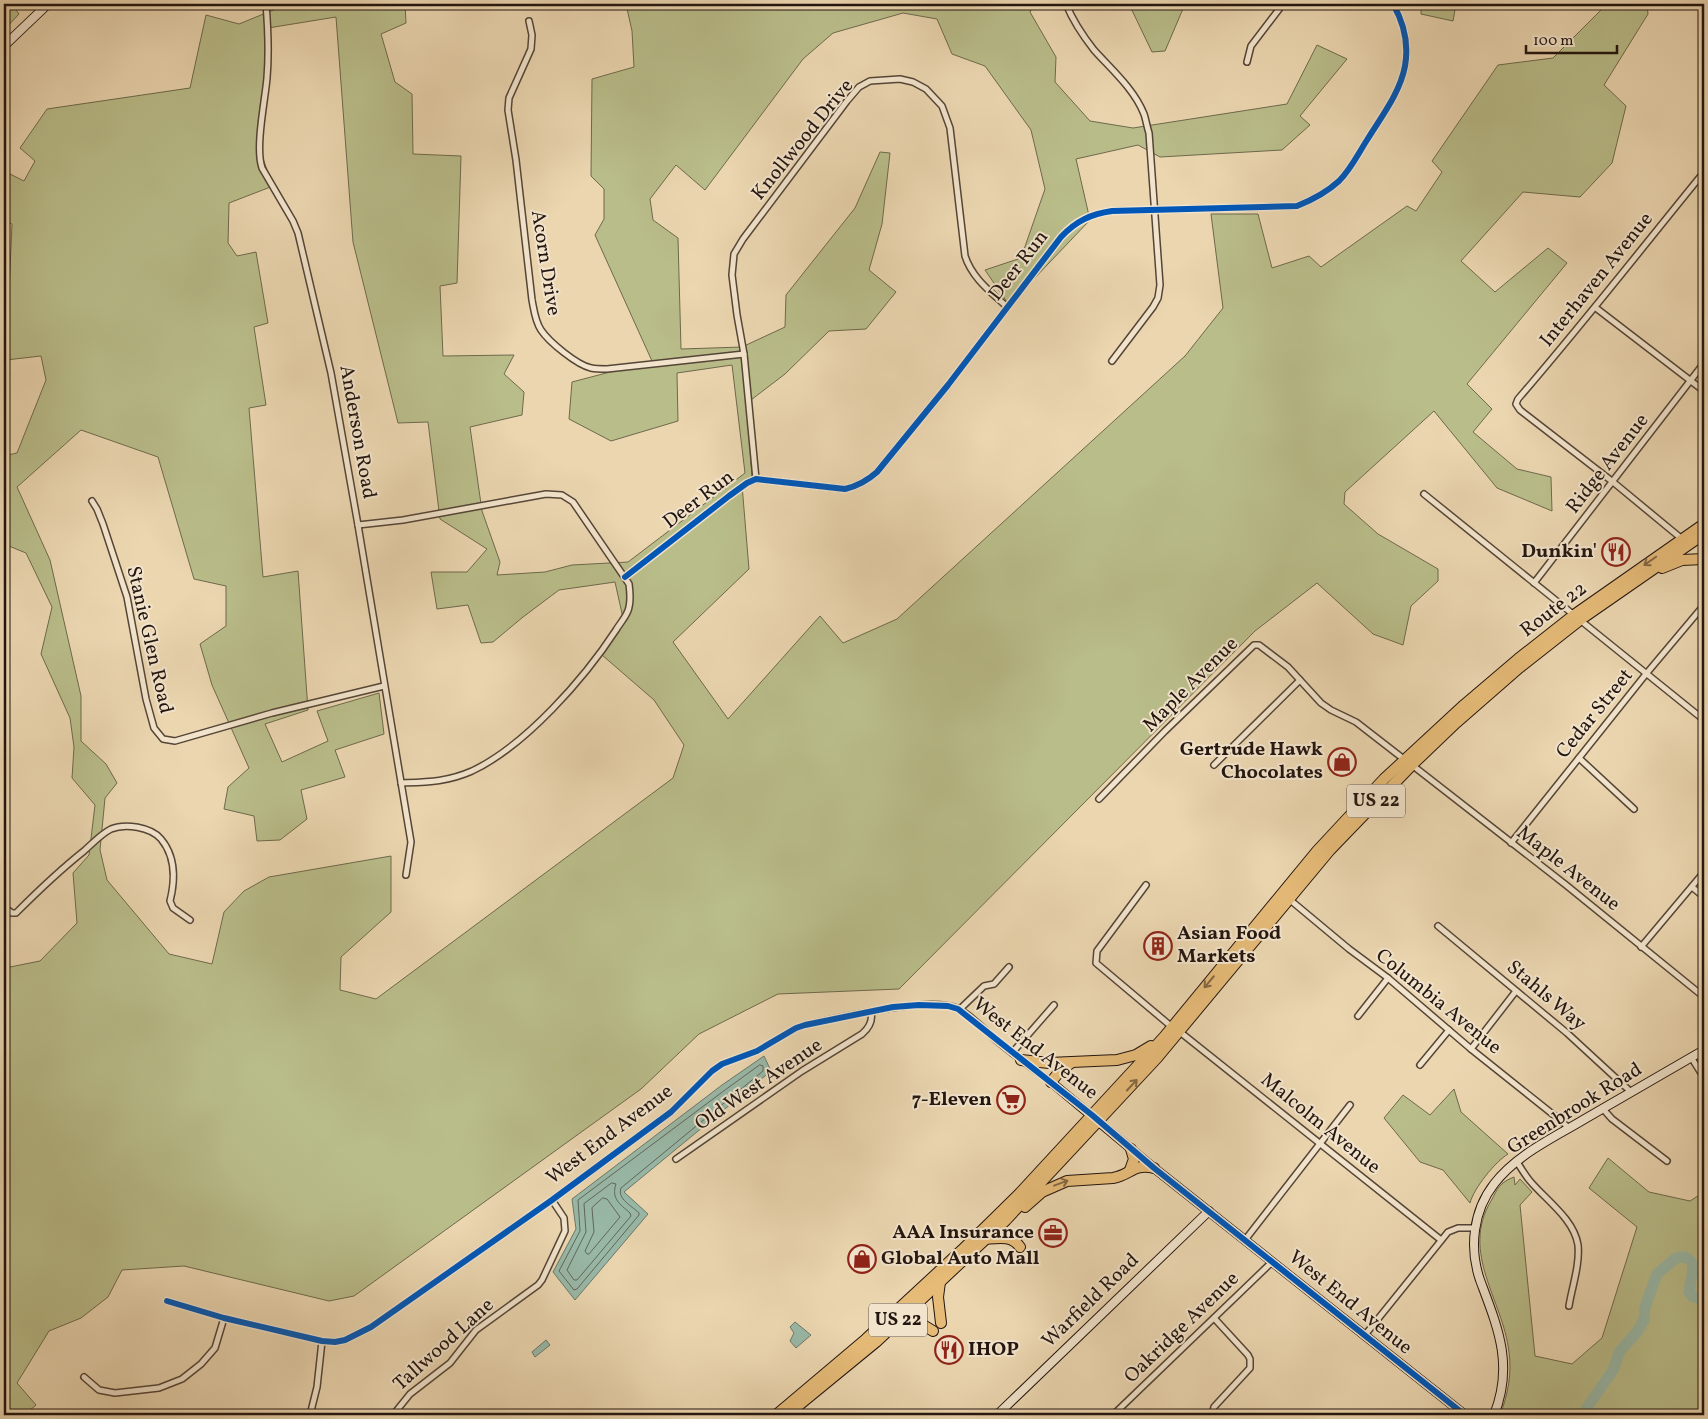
<svg xmlns="http://www.w3.org/2000/svg" width="1708" height="1419" font-family="Vollkorn,serif">
<rect width="100%" height="100%" fill="#ebd6b0"/>
<filter id="stains"><feTurbulence type="fractalNoise" baseFrequency=".004" numOctaves="4"/><feColorMatrix values="0 0 0 0 .2 0 0 0 0 .09 0 0 0 0 .02 0 0 0 .5 -.17"/></filter>
<radialGradient id="worn" r=".72"><stop offset=".6" stop-color="#630" stop-opacity="0"/><stop offset="1" stop-color="#630" stop-opacity=".3"/></radialGradient>
<!-- green -->
<g fill="#b9bd8a" stroke="#6e694c" fill-rule="evenodd">
<polygon points="4,4 12,4 19,14 4,30"/>
<path d="M288,4H405L406,23L381,34L395,82L412,94L413,154L461,156L457,283L440,286L443,356L514,355L504,374L524,392L522,415L470,427L482,511L500,562L497,575L545,572L572,565L628,562L745,473L732,365L677,373L678,421L611,441L569,419L572,382L652,361L595,235L604,219V189L591,176L592,79L634,67L632,31L626,4H1035L1030,12L1056,57L1055,82L1090,121L1133,128L1287,104L1317,45L1347,59L1300,116L1310,125L1282,150L1160,157L1138,145L1076,159L1090,220L1009,305L985,270L1021,258L1045,189L1031,130L985,66L952,54L937,19L903,13L833,33L803,59L705,190L676,165L650,199L653,220L678,238L681,349L742,347L785,327L786,295L855,208L880,152L890,153L882,224L869,270L896,292L866,329L829,331L785,374L747,403L752,477L742,485L749,569L673,642L728,719L820,616L843,643L897,619L1185,356L1223,308L1211,214H1258L1272,268L1309,256L1321,267L1407,206L1416,211L1442,172L1432,161L1498,65L1553,58L1607,4H1647L1648,14L1604,85L1626,106L1612,163L1580,197L1523,192L1461,261L1495,292L1548,248L1567,263L1467,384L1492,409L1473,432L1517,469L1551,477L1552,511L1497,488L1434,411L1345,492L1344,504L1378,534L1438,569V581L1411,606L1403,645L1373,634L1317,583L1255,631L899,989L778,994L699,1034L641,1089L354,1296L329,1301L184,1266L122,1270L108,1297L81,1318L49,1331L17,1383L36,1405L24,1415H4V1196L9,1194L4,1175V980L10,967L40,961L77,923L73,873L89,855L95,805L72,778L74,747L70,718L41,654L52,607L26,553L4,544V456L17,453L46,380L41,356L6,360L12,224L4,221V190L10,174L24,181L35,161L20,148L47,109L190,88L206,15L239,24ZM336,17L353,242L398,423L428,422L440,519L487,549L467,572H431L437,609L468,605L481,643L493,642L523,617L559,590L615,582L623,618L602,655L654,700L684,745L673,778L376,999L340,990L341,957L391,912V856L269,877L244,891L224,912L212,964L169,954L107,880L100,850L105,798L117,783L106,764L81,741V696L50,560L17,487L81,430L158,457L194,579L226,586V626L200,644L212,685L249,768L228,787L224,809L254,816L257,841L280,840L307,819L301,790L345,777L335,750L384,734L379,693L317,711L328,741L282,762L265,724L308,710L298,571L263,577L249,408L266,405L254,327L268,323L256,252L237,256L228,243L229,203L273,186L259,148L268,28Z"/>
<polygon points="1129,4 1185,4 1165,51 1152,52"/>
<polygon points="1421,4 1456,4 1453,21 1421,14"/>
<path d="M1454,1089L1461,1112L1508,1154C1495,1162 1474,1188 1470,1203L1443,1170L1420,1162L1384,1118L1403,1095L1430,1115Z"/>
<path d="M1608,1158L1649,1192L1690,1201L1704,1192V1411L1701,1415H1500C1508,1395 1512,1373 1509,1352C1503,1300 1460,1253 1491,1201C1498,1188 1499,1183 1514,1177L1515,1185L1520,1179L1532,1192L1520,1205L1535,1356L1572,1364L1602,1338L1637,1227L1589,1188Z"/>
</g>
<!-- water -->
<g fill="#99b9a8" stroke="#6a776b">
<polygon points="764,1056 771,1071 624,1192 648,1214 575,1300 553,1272 576,1229 572,1199 722,1085"/>
<polygon points="795,1322 811,1335 796,1348 790,1341 794,1333 790,1327"/>
<polygon points="546,1340 550,1345 535,1357 532,1352"/>
</g>
<g fill="none" stroke-linecap="round" stroke-linejoin="round">
<!-- shore -->
<g stroke="#5e675c" stroke-width="1">
<path d="M760,1065L763,1066V1071L621,1188C617,1199 632,1206 639,1213V1215L577,1289L574,1290L559,1271L580,1231L578,1200L725,1090Z"/>
<path d="M612,1183L616,1184C611,1199 620,1204 630,1213L631,1216L577,1280H574L567,1270L586,1232L584,1204Z"/>
<polygon points="603,1198 607,1199 620,1217 589,1254 587,1254 585,1251 594,1232 592,1208"/>
</g>
<!-- river -->
<polyline stroke="#99b9a8" stroke-width="11" points="1582,1415 1613,1370 1620,1351 1637,1332 1644,1320 1645,1307 1657,1274 1676,1258 1685,1257 1691,1261 1693,1269 1689,1292 1693,1297 1701,1299 1704,1298"/>
<defs>
<g id="street">
<path d="M266,4C268,28 269,54 267,78C265,101 255,147 262,168L293,221L298,233L331,373L358,525L411,842L406,875"/>
<path d="M1066,4C1073,21 1083,36 1094,50C1112,70 1134,89 1144,114C1146,120 1147,127 1149,133L1160,285L1158,298L1153,307L1112,361"/>
<path d="M529,21L532,35L531,49L509,98L508,110L516,160L532,300C534,310 535,321 541,330C549,342 577,365 591,368C596,369 602,369 607,369L744,354"/>
<polyline points="1247,62 1251,46 1283,4"/>
<polyline points="1596,308 1704,391"/>
<path d="M756,479L744,354L737,315L732,275L734,254L743,239L847,101L859,87L870,81L900,79L913,82L926,89L942,106L950,128L965,256C972,278 991,292 1007,307"/>
<polyline points="1424,494 1574,615"/>
<polyline points="92,501 97,509 103,524 127,597 146,699 154,728 163,739 175,741 272,713 384,686"/>
<path d="M358,525L403,520L546,494L562,495L573,502L629,584C630,592 631,599 629,607C628,615 620,623 616,630C584,679 525,746 472,771C447,782 427,782 401,783"/>
<path d="M1682,539L1613,482L1520,410L1516,404L1518,399C1582,325 1642,248 1704,172"/>
<path d="M625,577L729,496L747,483L756,479L845,489C858,486 867,481 877,472L948,385L1061,237C1076,221 1091,214 1112,211L1297,206C1312,200 1327,192 1339,181C1351,169 1358,154 1367,140C1381,117 1400,93 1405,66C1409,43 1404,23 1393,4"/>
<polyline points="1534,583 1704,363"/>
<polyline points="1580,620 1704,720"/>
<polyline points="1579,758 1634,809"/>
<polyline points="1214,765 1300,680"/>
<polyline points="1412,765 1566,885 1704,997"/>
<polyline points="1099,799 1165,731 1254,645 1259,645 1288,667 1321,703 1331,710 1356,722 1405,760"/>
<polyline points="1511,843 1646,674 1704,605"/>
<polyline points="1146,885 1097,951 1096,963 1172,1027"/>
<polyline points="1692,887 1704,897"/>
<polyline points="1289,899 1349,949 1388,978 1471,1049 1560,1120 1569,1128"/>
<path d="M4,907L12,913H16C38,891 60,870 84,851C93,843 101,834 111,829C125,823 151,827 161,839C176,857 175,881 170,901L173,908L190,920"/>
<polyline points="1438,926 1567,1033 1631,1092"/>
<polyline points="1641,947 1704,872"/>
<polyline points="959,1010 984,986 994,984 1009,967"/>
<polyline points="1358,1016 1388,978"/>
<polyline points="1180,1032 1441,1240"/>
<polyline points="1471,1049 1516,991"/>
<polyline points="1012,1053 1054,1005"/>
<polyline points="1691,1057 1704,1078"/>
<polyline points="1420,1065 1449,1030"/>
<polyline points="1603,1109 1612,1119 1667,1161"/>
<path d="M676,1159L802,1071L862,1034C869,1028 873,1021 871,1012"/>
<path d="M1517,1162C1521,1168 1525,1175 1530,1181C1546,1200 1574,1219 1578,1245C1580,1265 1572,1287 1569,1306"/>
<polyline points="1245,1240 1350,1105"/>
<path d="M167,1301L224,1318L322,1341L335,1342L345,1340L371,1327L552,1200L671,1112L712,1071L722,1064L757,1051L796,1028L805,1025C838,1018 931,995 959,1009C973,1017 985,1030 997,1041C1014,1055 1033,1069 1051,1082"/>
<polyline points="1365,1335 1448,1232 1458,1228 1475,1228"/>
<polyline points="84,1377 99,1390 115,1393 159,1388 182,1379 201,1364 215,1348 224,1318"/>
<polyline points="310,1415 317,1387 322,1341"/>
<polyline points="393,1415 410,1394 450,1363 476,1330 538,1285 542,1280 565,1231 564,1218 552,1200"/>
<polyline points="1113,1415 1272,1262"/>
<polyline points="1212,1415 1214,1407 1250,1368 1250,1359 1248,1355 1214,1318"/>
</g>
<g id="secondary">
<polyline points="4,46 48,4"/>
<polyline points="1051,1082 1154,1168 1465,1415"/>
<polyline points="997,1415 1209,1211"/>
<path d="M1494,1415C1514,1365 1498,1328 1480,1280C1469,1248 1473,1211 1494,1184C1516,1155 1553,1138 1583,1120C1623,1097 1664,1073 1704,1050"/>
</g>
<g id="highway">
<polyline points="1662,568 1682,560 1704,559"/>
<polyline points="1021,1060 1049,1063 1117,1060 1136,1055 1151,1046"/>
<polyline points="1051,1082 1060,1071 1071,1063"/>
<polyline points="1130,1170 1134,1159 1131,1149"/>
<path d="M1025,1207L1042,1192L1067,1181L1113,1178C1131,1175 1133,1163 1154,1168"/>
<path d="M985,1239C998,1238 1012,1235 1020,1247"/>
<polyline points="940,1282 938,1297 941,1323"/>
<polyline points="898,1320 920,1323 933,1331"/>
<polyline points="776,1415 866,1339 962,1250 1020,1193 1164,1037 1317,851 1384,779 1464,705 1518,659 1574,615 1704,524"/>
<polyline points="787,1415 876,1342 1006,1220 1157,1058 1330,850 1412,765 1456,723 1519,668 1580,620 1704,534"/>
</g>
</defs>
<!-- street casing -->
<use href="#street" stroke="#554537" stroke-width="8"/>
<!-- secondary casing -->
<use href="#secondary" stroke="#23150f" stroke-width="10"/>
<!-- highway casing -->
<use href="#highway" stroke="#23150f" stroke-width="12"/>
<!-- street -->
<use href="#street" stroke="#f2e4cc" stroke-width="5"/>
<!-- secondary -->
<use href="#secondary" stroke="#f2e4cc" stroke-width="8"/>
<!-- highway -->
<use href="#highway" stroke="#e6bb78" stroke-width="10"/>
<defs>
<g id="cycleway">
<path d="M625,577L729,496L747,483L756,479L845,489C858,486 867,481 877,472L948,385L1061,237C1076,221 1091,214 1112,211L1297,206C1312,200 1327,192 1339,181C1351,169 1358,154 1367,140C1381,117 1400,93 1405,66C1409,43 1404,23 1393,4"/>
<polyline points="167,1301 224,1318 322,1341 335,1342 345,1340 371,1327 552,1200 671,1112 712,1071 722,1064 757,1051 796,1028 805,1025 893,1007 919,1005 948,1006 958,1009 1092,1115 1154,1168 1465,1415"/>
</g>
</defs>
<!-- cycleway casing -->
<use href="#cycleway" stroke="#f2e4cc" stroke-width="9"/>
<!-- cycleway -->
<use href="#cycleway" stroke="#0057b8" stroke-width="6"/>
</g>
<!-- one-way arrows -->
<defs><path id="oneway-shaft" d="M-6 0H5M1.5-3L5.5 0L1.5 3" fill="none" stroke-width="1.6" stroke-linecap="round" stroke-linejoin="round" transform="scale(1.25)"/></defs>
<g stroke="#846844">
<use href="#oneway-shaft" transform="translate(1650 561) rotate(145)"/>
<use href="#oneway-shaft" transform="translate(1209 982) rotate(130)"/>
<use href="#oneway-shaft" transform="translate(1132 1085) rotate(-47)"/>
<use href="#oneway-shaft" transform="translate(1061 1183) rotate(-20)"/>
</g>
<!-- icons -->
<defs>
<symbol id="restaurant-ring" viewBox="-11 -11 22 22"><circle r="9.5" fill="#f2e4cc" stroke="#8f2418" stroke-width="1.5"/><path d="M-5-6h1v4h1v-4h1v4h1v-4h1v5L-1.5 .5V6h-2V.5L-5-1ZM5-6V6H3V1.5H1.5Q1.5-4 5-6Z" fill="#8f2418"/></symbol>
<symbol id="shop-ring" viewBox="-11 -11 22 22"><circle r="9.5" fill="#f2e4cc" stroke="#8f2418" stroke-width="1.5"/><path d="M-5-2.5h2.3a2.7 3.5 0 0 1 5.4 0H5L5.5 6h-11ZM-1.5-2.5h3a1.5 2.3 0 0 0-3 0Z" fill="#8f2418"/></symbol>
<symbol id="building-ring" viewBox="-11 -11 22 22"><circle r="9.5" fill="#f2e4cc" stroke="#8f2418" stroke-width="1.5"/><path d="M-4-6H4V6H1V3H-1V6H-4ZM-2.5-4.3h1.7v1.8h-1.7ZM.8-4.3h1.7v1.8H.8ZM-2.5-1h1.7V.8h-1.7ZM.8-1h1.7V.8H.8Z" fill="#8f2418"/></symbol>
<symbol id="supermarket-ring" viewBox="-11 -11 22 22"><circle r="9.5" fill="#f2e4cc" stroke="#8f2418" stroke-width="1.5"/><path d="M-6-5.5h2.5l.6 2H6L4.5 2H-2.5L-4.4-4H-6ZM-1.5 3.2a1.3 1.3 0 1 0 .1 0ZM3 3.2a1.3 1.3 0 1 0 .1 0Z" fill="#8f2418"/></symbol>
<symbol id="office-ring" viewBox="-11 -11 22 22"><circle r="9.5" fill="#f2e4cc" stroke="#8f2418" stroke-width="1.5"/><path d="M-6-3h4V-5.5h4V-3h4V5H-6ZM-1-4.5V-3h2v-1.5ZM-6 0V1H6V0Z" fill="#8f2418"/></symbol>
</defs>
<g fill-rule="evenodd">
<use href="#restaurant-ring" x="1600" y="536" width="32" height="32"/>
<use href="#shop-ring" x="1326" y="746" width="32" height="32"/>
<use href="#building-ring" x="1142" y="930" width="32" height="32"/>
<use href="#supermarket-ring" x="995" y="1084" width="32" height="32"/>
<use href="#office-ring" x="1037" y="1217" width="32" height="32"/>
<use href="#shop-ring" x="846" y="1243" width="32" height="32"/>
<use href="#restaurant-ring" x="933" y="1334" width="32" height="32"/>
</g>
<g text-anchor="middle" dominant-baseline="central" stroke-width="4" stroke-linejoin="round" paint-order="stroke">
<!-- shield labels -->
<g fill="#f2e4cc" stroke="#615348" stroke-width="1">
<rect x="1347" y="784.5" width="58" height="33" rx="4"/>
<rect x="869" y="1303.5" width="58" height="33" rx="4"/>
</g>
<g font-size="19" font-weight="bold" fill="#23150f">
<text x="1376" y="801">US 22</text>
<text x="898" y="1320">US 22</text>
</g>
<!-- street labels -->
<g font-size="20" fill="#23150f" stroke="#f2e4cc">
<text transform="translate(803 140) rotate(-51)">Knollwood Drive</text>
<text transform="translate(545 263) rotate(81)">Acorn Drive</text>
<text transform="translate(1019 266) rotate(-52)">Deer Run</text>
<text transform="translate(1597 280) rotate(-51)">Interhaven Avenue</text>
<text transform="translate(357 432) rotate(80)">Anderson Road</text>
<text transform="translate(1608 464) rotate(-52)">Ridge Avenue</text>
<text transform="translate(699 500) rotate(-37)">Deer Run</text>
<text transform="translate(1554 610) rotate(-37)">Route 22</text>
<text transform="translate(149 640) rotate(77)">Stanie Glen Road</text>
<text transform="translate(1191 685) rotate(-45)">Maple Avenue</text>
<text transform="translate(1595 714) rotate(-51)">Cedar Street</text>
<text transform="translate(1568 869) rotate(38)">Maple Avenue</text>
<text transform="translate(1546 996) rotate(40)">Stahls Way</text>
<text transform="translate(1438 1002) rotate(39)">Columbia Avenue</text>
<text transform="translate(1035 1049) rotate(38)">West End Avenue</text>
<text transform="translate(759 1085) rotate(-34)">Old West Avenue</text>
<text transform="translate(1575 1109) rotate(-32)">Greenbrook Road</text>
<text transform="translate(1320 1124) rotate(39)">Malcolm Avenue</text>
<text transform="translate(610 1135) rotate(-37)">West End Avenue</text>
<text transform="translate(1091 1301) rotate(-44)">Warfield Road</text>
<text transform="translate(1350 1303) rotate(39)">West End Avenue</text>
<text transform="translate(1182 1328) rotate(-44)">Oakridge Avenue</text>
<text transform="translate(444 1345) rotate(-42)">Tallwood Lane</text>
</g>
<!-- poi labels -->
<g font-size="20" font-weight="bold" fill="#23150f" stroke="#f2e4cc" text-anchor="end">
<text x="1597" y="552">Dunkin'</text>
<text x="1323" y="750">Gertrude Hawk<tspan x="1323" dy="23">Chocolates</tspan></text>
<text x="1177" y="934" text-anchor="start">Asian Food<tspan x="1177" dy="23">Markets</tspan></text>
<text x="992" y="1100">7-Eleven</text>
<text x="1034" y="1233">AAA Insurance</text>
<text x="881" y="1259" text-anchor="start">Global Auto Mall</text>
<text x="968" y="1350" text-anchor="start">IHOP</text>
</g>
</g>
<!-- margin -->
<rect width="1708" height="1419" fill="none" stroke="#ebd6b0" stroke-width="20"/>
<rect x="5" y="5" width="1698" height="1409" fill="none" stroke="#23150f" stroke-width="2.5"/>
<rect x="10" y="10" width="1688" height="1399" fill="none" stroke="#23150f"/>
<!-- scale -->
<path d="M1526 45v8h91v-8" fill="none" stroke="#23150f" stroke-width="2.5"/>
<text x="1533" y="45" font-size="15" fill="#23150f" stroke="#f2e4cc" stroke-width="4" paint-order="stroke">100 m</text>
<rect width="100%" height="100%" filter="url(#stains)"/>
<rect width="100%" height="100%" fill="url(#worn)"/>
</svg>
